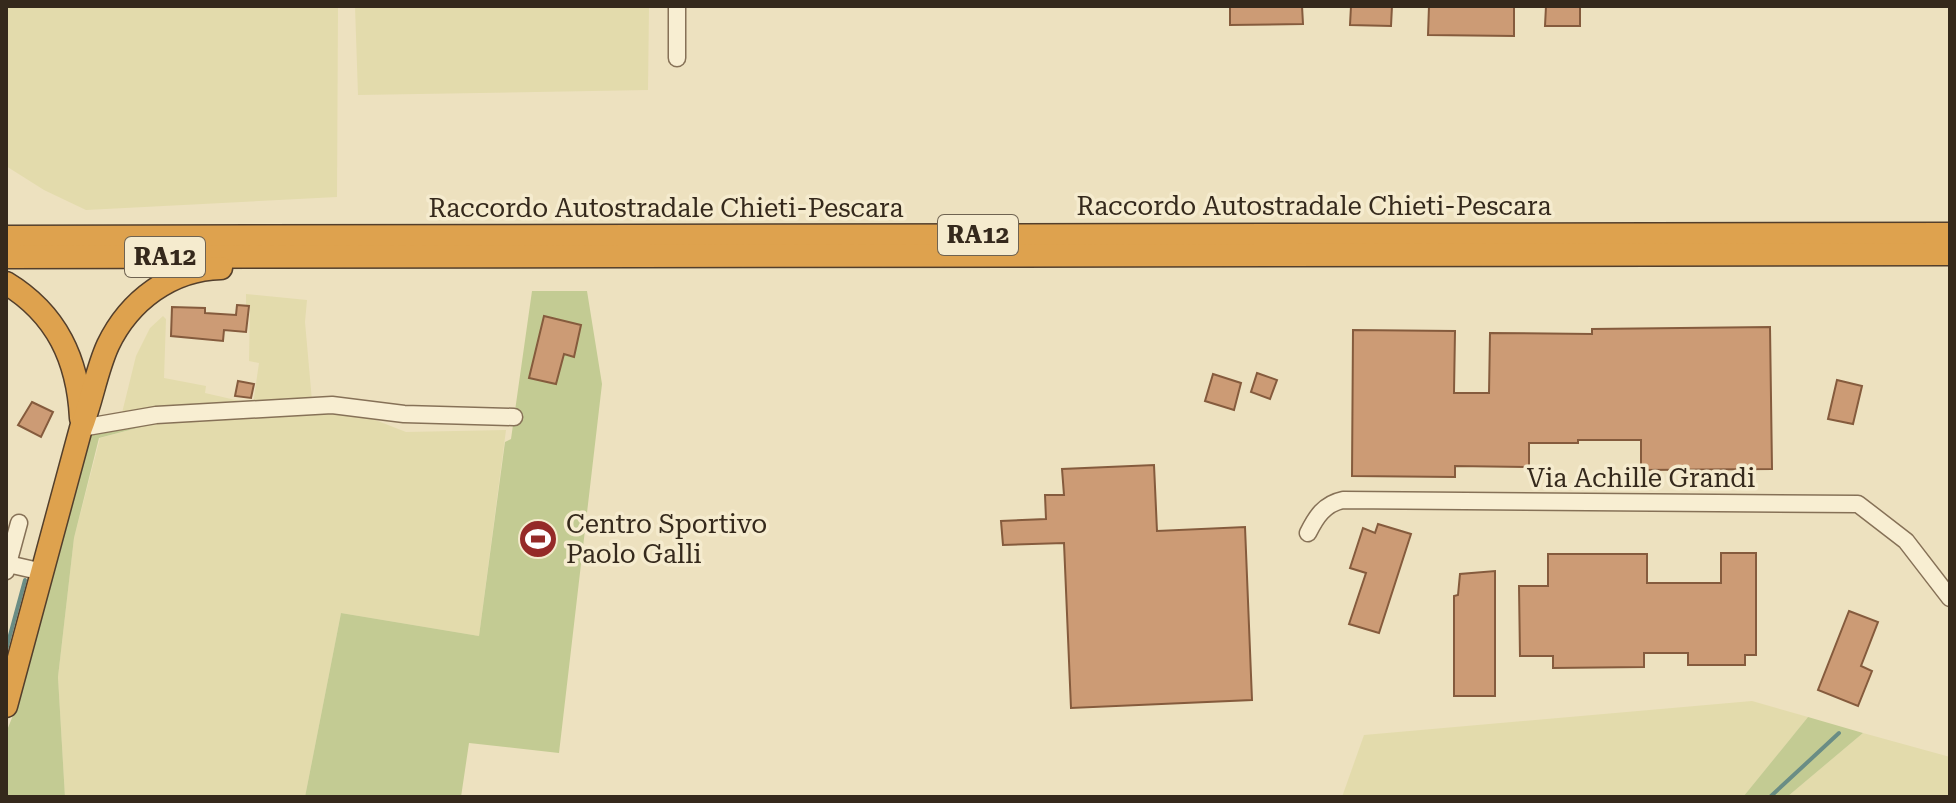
<svg xmlns="http://www.w3.org/2000/svg" width="1956" height="803" font-family="'Roboto Serif',serif">
<rect width="100%" height="100%" fill="#ede1bf"/>
<!-- farmland -->
<g fill="#e3dbac">
<polygon points="6,6 338,6 337,197 86,210 44,190 6,166"/>
<polygon points="355,6 649,6 648,90 358,95"/>
<polygon points="246,294 307,300 305,322 312,401 121,417 136,356 150,328 163,316 166,319 164,378 206,386 205,393 253,404 259,363 249,361 250,306 246,305"/>
<polygon points="293,413 360,414 406,432 506,430 479,636 341,613 305,797 65,797 58,677 74,538 100,438 160,422"/>
<polygon points="1752,701 1808,717 1743,797 1342,797 1364,735"/>
<polygon points="1863,733 1950,757 1950,797 1787,797"/>
</g>
<!-- green -->
<g fill="#c3cb93">
<polygon points="532,291 587,291 602,384 559,753 469,743 461,797 305,797 341,613 479,636 505,442 511,439"/>
<polygon points="160,422 99,438 74,538 58,677 65,797 6,797 6,733 17,705 86,433"/>
<polygon points="1808,717 1863,733 1787,797 1743,797"/>
</g>
<g fill="none" stroke-linecap="round" stroke-linejoin="round">
<!-- stream -->
<g stroke="#6a8d85" stroke-width="4">
<polyline points="6,650 25,580"/>
<polyline points="1770,797 1839,733"/>
</g>
</g>
<!-- building -->
<g fill="#cc9b75" stroke="#855b3d" stroke-width="2">
<polygon points="1230,6 1302,6 1303,24 1230,25"/>
<polygon points="1351,6 1392,6 1391,26 1350,25"/>
<polygon points="1429,6 1514,6 1514,36 1428,35"/>
<polygon points="1546,6 1580,6 1580,26 1545,26"/>
<polygon points="237,305 249,306 246,332 224,330 223,341 171,336 172,307 205,308 205,313 236,315"/>
<polygon points="544,316 581,325 574,357 564,354 556,384 529,378"/>
<polygon points="1770,327 1772,469 1641,470 1641,440 1578,440 1578,443 1529,443 1529,467 1455,466 1455,477 1352,476 1353,330 1455,331 1454,393 1489,393 1490,333 1592,334 1592,329"/>
<polygon points="1257,373 1277,380 1270,399 1251,392"/>
<polygon points="1213,374 1241,383 1234,410 1205,401"/>
<polygon points="1837,380 1862,386 1853,424 1828,419"/>
<polygon points="238,381 254,384 251,398 235,396"/>
<polygon points="32,402 53,412 41,437 18,425"/>
<polygon points="1154,465 1157,531 1245,527 1252,700 1071,708 1064,543 1003,545 1001,521 1046,519 1045,495 1064,495 1062,469"/>
<polygon points="1378,524 1411,534 1379,633 1349,624 1366,573 1350,568 1363,528 1375,533"/>
<polygon points="1721,553 1756,553 1756,655 1745,655 1745,665 1688,665 1688,653 1644,653 1644,667 1553,668 1553,656 1520,656 1519,586 1548,586 1548,554 1647,554 1647,583 1721,583"/>
<polygon points="1495,571 1495,696 1454,696 1454,596 1458,595 1460,574"/>
<polygon points="1849,611 1878,622 1861,666 1872,671 1858,706 1818,690"/>
</g>
<g fill="none" stroke-linecap="round" stroke-linejoin="round">
<defs>
<g id="minor">
<polyline points="677,58 677,6"/>
<polyline points="81,428 156,415 332,405 404,414 514,417"/>
<path d="M1308,533C1316,517 1324,504 1343,500L1858,504L1906,541L1950,598"/>
<polyline points="8,564 43,572"/>
<polyline points="6,571 19,523"/>
</g>
<g id="highway">
<polyline points="6,237 1950,234"/>
<polyline points="6,257 1950,254"/>
<path d="M6,283C57,314 78,360 81,418"/>
<path d="M6,706L81,428C92,401 96,371 108,345C129,301 171,269 221,268"/>
</g>
</defs>
<!-- minor casing -->
<use href="#minor" stroke="#867157" stroke-width="19"/>
<!-- highway casing -->
<use href="#highway" stroke="#533f2c" stroke-width="25"/>
<!-- minor -->
<use href="#minor" stroke="#f8eed2" stroke-width="16"/>
<!-- highway -->
<use href="#highway" stroke="#dea24e" stroke-width="22"/>
</g>
<!-- icons -->
<defs>
<symbol id="stadium-disc" viewBox="-11 -11 22 22"><circle r="9.5" fill="#952a28" stroke="#f5ebce"/><path d="M0-5a6.5 5 0 1 0 0 10a6.5 5 0 1 0 0-10ZM-3.5-1.8h7v3.6h-7Z" fill="#fff"/></symbol>
</defs>
<g fill-rule="evenodd">
<use href="#stadium-disc" x="516" y="517" width="44" height="44"/>
</g>
<g text-anchor="middle" dominant-baseline="central" stroke-width="7" stroke-linejoin="round" paint-order="stroke">
<!-- shield labels -->
<g fill="#f5ebce" stroke="#6f6351" stroke-width="2">
<rect x="938" y="215" width="80" height="40" rx="6"/>
<rect x="125" y="237" width="80" height="40" rx="6"/>
</g>
<g font-size="24" font-weight="bold" fill="#35291c">
<text x="978" y="235">RA12</text>
<text x="165" y="257">RA12</text>
</g>
<!-- street labels -->
<g font-size="26" fill="#35291c" stroke="#f5ebce">
<text x="1314" y="206">Raccordo Autostradale Chieti-Pescara</text>
<text x="666" y="208">Raccordo Autostradale Chieti-Pescara</text>
<text x="1641" y="478">Via Achille Grandi</text>
</g>
<!-- poi labels -->
<g font-size="26" fill="#35291c" stroke="#f5ebce" text-anchor="start">
<text x="566" y="524">Centro Sportivo<tspan x="566" dy="30">Paolo Galli</tspan></text>
</g>
</g>
<!-- border -->
<rect width="1956" height="803" fill="none" stroke="#35291c" stroke-width="16"/>
</svg>
